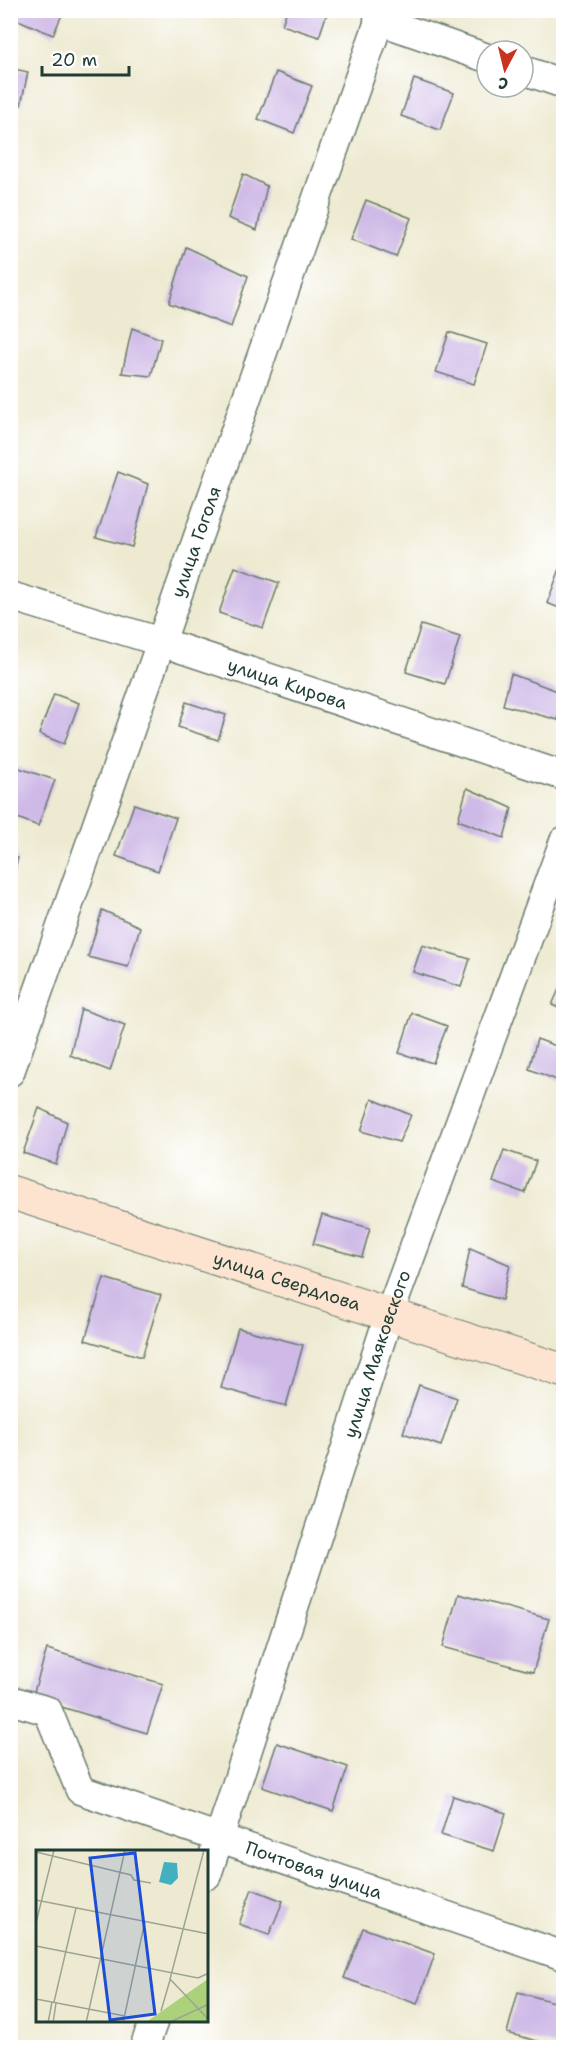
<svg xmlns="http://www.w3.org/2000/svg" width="574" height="2058" font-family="'Shantell Sans',sans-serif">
<rect width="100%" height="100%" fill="#fff"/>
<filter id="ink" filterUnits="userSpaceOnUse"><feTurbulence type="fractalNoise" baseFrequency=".0167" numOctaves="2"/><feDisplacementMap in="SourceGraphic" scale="12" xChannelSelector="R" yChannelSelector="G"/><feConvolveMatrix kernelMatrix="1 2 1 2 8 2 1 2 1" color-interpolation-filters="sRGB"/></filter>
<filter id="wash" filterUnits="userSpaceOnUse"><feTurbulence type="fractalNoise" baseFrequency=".008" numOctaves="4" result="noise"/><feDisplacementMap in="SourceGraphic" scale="24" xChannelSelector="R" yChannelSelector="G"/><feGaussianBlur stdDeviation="1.35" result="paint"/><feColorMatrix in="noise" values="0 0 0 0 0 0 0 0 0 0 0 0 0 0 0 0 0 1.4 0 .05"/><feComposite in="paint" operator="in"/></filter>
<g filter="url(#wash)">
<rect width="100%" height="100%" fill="#eeead2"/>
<g id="blocks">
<!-- building -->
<g fill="#cfb9e7">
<polygon points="20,10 64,10 53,35 16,19"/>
<polygon points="287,10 328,10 319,37 282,25"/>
<polygon points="10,68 28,72 21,105 10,102"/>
<polygon points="276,72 312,86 294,133 258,119"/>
<polygon points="414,79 454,93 440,130 401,116"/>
<polygon points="243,174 267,186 257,230 228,218"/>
<polygon points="366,200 411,218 396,257 351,239"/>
<polygon points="186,247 248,276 231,327 169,303"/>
<polygon points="132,328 161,339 151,376 122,373"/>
<polygon points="449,332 487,344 474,384 436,372"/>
<polygon points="118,472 148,484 132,547 96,537"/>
<polygon points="563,561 564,561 564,610 547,603"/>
<polygon points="235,567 279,583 263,628 219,613"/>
<polygon points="421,625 460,637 445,684 406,672"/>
<polygon points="511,674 563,693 558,720 503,705"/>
<polygon points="54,694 79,703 64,744 39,734"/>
<polygon points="186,702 226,715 218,740 178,727"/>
<polygon points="10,765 55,780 38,826 10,815"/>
<polygon points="467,788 512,808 504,838 458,820"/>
<polygon points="134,804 176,818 158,871 116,856"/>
<polygon points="10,855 18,858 11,882 10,882"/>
<polygon points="102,910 140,927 128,967 88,957"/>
<polygon points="422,945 470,959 461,987 413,972"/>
<polygon points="564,978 564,1010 552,1005"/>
<polygon points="81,1009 125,1025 110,1071 70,1055"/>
<polygon points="412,1013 447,1026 433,1063 399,1053"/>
<polygon points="537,1039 564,1049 564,1083 529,1069"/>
<polygon points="372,1099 411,1115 399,1142 361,1131"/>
<polygon points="39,1108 67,1122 56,1164 23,1153"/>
<polygon points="504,1150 536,1161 525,1193 493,1182"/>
<polygon points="322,1215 370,1228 362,1257 313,1244"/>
<polygon points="470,1248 510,1265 502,1300 462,1288"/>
<polygon points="104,1278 161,1295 142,1357 85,1340"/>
<polygon points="238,1328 303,1345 286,1406 221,1388"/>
<polygon points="419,1385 457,1398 441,1446 403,1433"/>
<polygon points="458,1594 549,1619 533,1672 443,1647"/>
<polygon points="47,1649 163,1684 147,1733 32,1698"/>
<polygon points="277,1743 348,1767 333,1811 262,1787"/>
<polygon points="453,1796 506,1813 494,1851 441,1835"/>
<polygon points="252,1889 283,1901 269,1935 239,1924"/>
<polygon points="363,1928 435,1954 417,2004 344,1978"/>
<polygon points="518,1992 564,2005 564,2048 507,2033"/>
</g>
</g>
</g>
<g filter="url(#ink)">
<use href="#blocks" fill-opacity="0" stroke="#677a6b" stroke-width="1.5"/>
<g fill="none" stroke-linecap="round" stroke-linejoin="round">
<defs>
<g id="street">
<polyline points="378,20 487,58"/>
<polyline points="523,70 564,84"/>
<path id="s1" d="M10,596L161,642L564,776"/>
<path id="s2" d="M10,1072L383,10"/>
<path id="s3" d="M10,1700L48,1711L80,1790L564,1956"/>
<path id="s4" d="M207,1875L389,1315L564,841"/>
<polyline points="144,2048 154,2020"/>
</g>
<g id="secondary">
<path id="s5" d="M10,1192L564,1371"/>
</g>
</defs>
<!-- street casing -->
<use href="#street" stroke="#677a6b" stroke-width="31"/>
<!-- secondary casing -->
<use href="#secondary" stroke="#677a6b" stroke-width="35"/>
<!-- street -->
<use href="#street" stroke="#fff" stroke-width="28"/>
<!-- secondary -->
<use href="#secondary" stroke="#fde4d1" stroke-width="33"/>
</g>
</g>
<g text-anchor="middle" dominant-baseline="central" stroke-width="6" stroke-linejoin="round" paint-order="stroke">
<!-- street labels -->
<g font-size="18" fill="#1f3d34" stroke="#fff">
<text stroke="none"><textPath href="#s2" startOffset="562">улица Гоголя</textPath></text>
<text stroke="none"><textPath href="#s1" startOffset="291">улица Кирова</textPath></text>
<text stroke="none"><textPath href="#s5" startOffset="291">улица Свердлова</textPath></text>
<text stroke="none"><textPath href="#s4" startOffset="548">улица Маяковского</textPath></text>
<text stroke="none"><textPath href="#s3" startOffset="372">Почтовая улица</textPath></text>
</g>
</g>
<!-- overview -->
<g transform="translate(36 1850)">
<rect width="172" height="172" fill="#eeead2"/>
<path d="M172,129V172L109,173L146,147Z" fill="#acd17b"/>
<path d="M128,12L141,13L142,28L135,35L123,32Z" fill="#43b0c0"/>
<path fill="none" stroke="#9ba593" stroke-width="1.5" d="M168,0L134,129L173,170M0,2L95,25L98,30L115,33M0,50L173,84M0,73L18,0M0,96L162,128L173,123M0,149L89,166M18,152L40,58M125,161L134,130M12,173L16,152M17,173L20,153M50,173L89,0M87,173L109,71M132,173L173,154"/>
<path fill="#1d4ed8" fill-opacity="0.15" stroke="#1d4ed8" stroke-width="3" d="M99,3L119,164L74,170L54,8Z"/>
<rect width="172" height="172" fill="none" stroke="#1f3d34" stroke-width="3"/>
</g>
<!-- margin -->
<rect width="574" height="2058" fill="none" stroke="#fff" stroke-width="36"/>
<!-- north arrow -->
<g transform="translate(505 69) rotate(187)"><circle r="28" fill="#ffffff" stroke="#a5b1ae" stroke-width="1.5"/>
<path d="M0-4.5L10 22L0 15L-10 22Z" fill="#c8321e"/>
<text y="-9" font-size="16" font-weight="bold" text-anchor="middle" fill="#1f3d34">С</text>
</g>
<!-- scale -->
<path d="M42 66v9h87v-9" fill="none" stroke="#1f3d34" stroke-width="3"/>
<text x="51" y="66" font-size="18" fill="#1f3d34" stroke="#ffffff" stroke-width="4.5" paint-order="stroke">20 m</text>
</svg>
